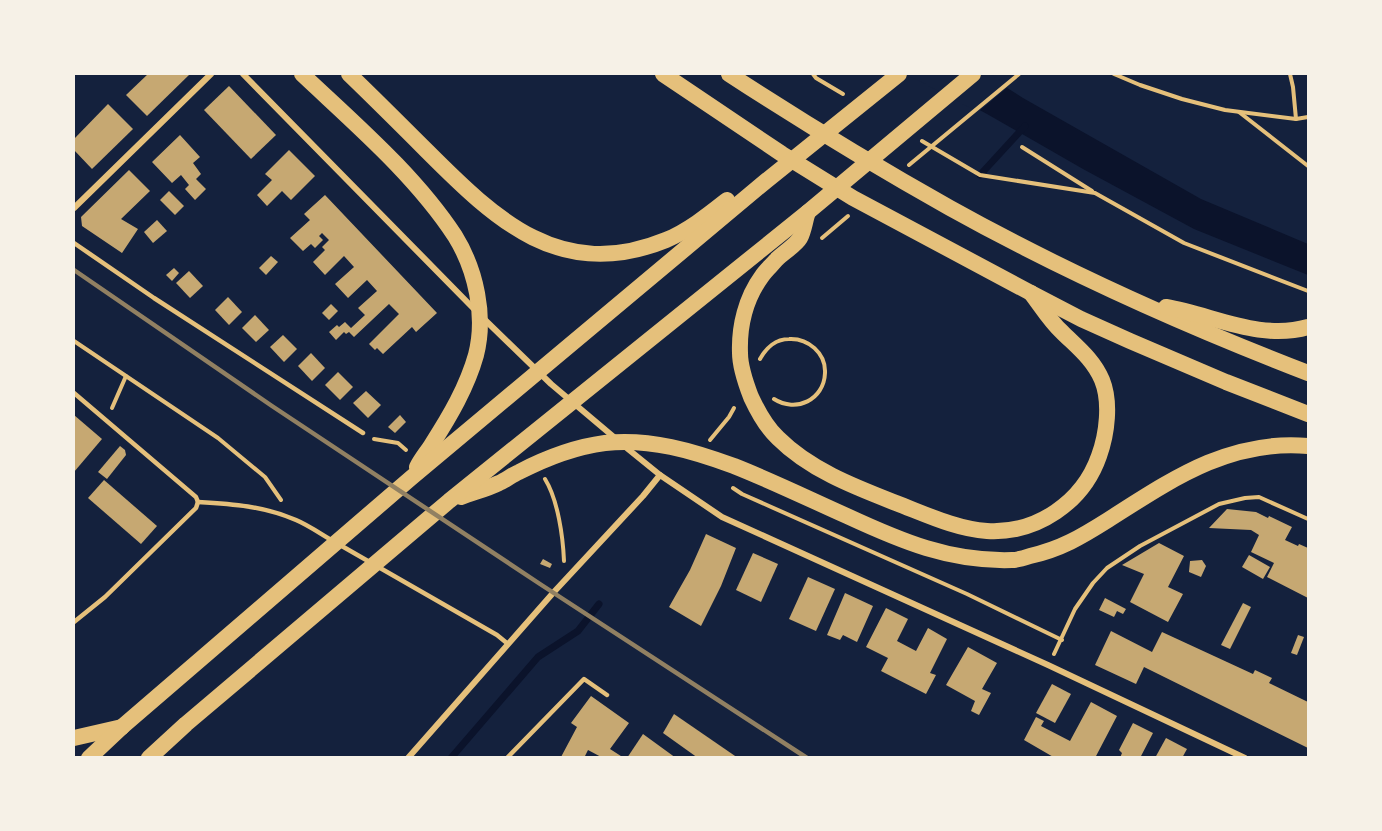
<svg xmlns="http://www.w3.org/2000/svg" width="1382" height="831" font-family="Rubik,sans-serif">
<rect width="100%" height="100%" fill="#14213d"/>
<!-- water -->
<polygon fill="#0b132b" points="912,74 985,74 1023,98 1201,199 1308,244 1308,275 1194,229 1083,169 987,114"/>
<!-- pier -->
<polygon fill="#14213d" points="909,74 990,74 1009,86 978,112 910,76"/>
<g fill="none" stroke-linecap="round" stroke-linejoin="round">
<!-- stream -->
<g stroke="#0b132b" stroke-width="7">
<polyline points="980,175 1025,126"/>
<polyline points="451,758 538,657 578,631 599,604"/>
</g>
</g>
<!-- building -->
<g fill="#c6a872">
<polygon points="148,74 190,74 147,116 126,95"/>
<polygon points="229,86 276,135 251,159 204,110"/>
<polygon points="108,104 133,129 92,169 74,150 74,139"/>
<polygon points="180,135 200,157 193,163 201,174 196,179 206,189 195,200 185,189 189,185 181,175 172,183 152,162"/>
<polygon points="289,150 315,176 291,200 282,191 267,206 257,195 272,180 265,174"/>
<polygon points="129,170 150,191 121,219 138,229 122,253 82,226 81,217"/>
<polygon points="169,191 184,206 175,215 160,200"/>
<polygon points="325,195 437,313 416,332 412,327 383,354 377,348 375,350 369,344 399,314 389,304 354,337 349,332 346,334 344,332 336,340 329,332 337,325 339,327 345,322 351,328 365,315 358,308 377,291 367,280 348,298 335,284 354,267 344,256 325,275 313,262 325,250 322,247 329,240 322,233 319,236 323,240 315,248 311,244 303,251 290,238 310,220 304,214"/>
<polygon points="157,220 167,231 153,243 144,232"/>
<polygon points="271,256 278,262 266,275 259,268"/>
<polygon points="174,268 179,273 172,281 166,275"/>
<polygon points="189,271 203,286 190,298 176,283"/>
<polygon points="228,297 242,312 229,325 215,310"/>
<polygon points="331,304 338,311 329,320 322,313"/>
<polygon points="255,315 269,330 256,342 242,328"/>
<polygon points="283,335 297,349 284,362 270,347"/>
<polygon points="311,353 325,368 312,381 298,366"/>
<polygon points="338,372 353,387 340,400 325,385"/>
<polygon points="366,391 381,405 368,418 353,403"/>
<polygon points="74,415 102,439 74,472"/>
<polygon points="400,415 406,422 395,433 388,427"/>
<polygon points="120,446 125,450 126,455 107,479 98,472"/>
<polygon points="104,480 157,526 141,544 88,498"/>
<polygon points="1227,509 1256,512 1268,518 1269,516 1292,527 1285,540 1298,546 1299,544 1308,548 1308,598 1267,577 1274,563 1251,552 1259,535 1251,530 1209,528"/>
<polygon points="706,534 736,548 721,586 701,626 669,607 690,570"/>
<polygon points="1159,543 1184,556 1168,587 1183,594 1168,622 1130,602 1144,574 1122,565"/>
<polygon points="753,553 778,564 761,602 736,590"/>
<polygon points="1249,555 1270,567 1263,579 1242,567"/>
<polygon points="543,559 552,564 550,568 540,564"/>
<polygon points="1202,560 1206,566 1201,577 1189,572 1190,561"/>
<polygon points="808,577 835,589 816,631 789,619"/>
<polygon points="845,593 873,606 857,642 843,635 840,640 827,635"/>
<polygon points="1105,598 1126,609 1123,614 1117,611 1114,617 1099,610"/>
<polygon points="1243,603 1251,607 1230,649 1221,645"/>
<polygon points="886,608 908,619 897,641 916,651 928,628 947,639 930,673 936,675 926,694 881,671 888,658 866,647"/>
<polygon points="1111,631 1152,652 1162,632 1253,674 1255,670 1272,678 1269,683 1308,702 1308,748 1144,667 1136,684 1095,665"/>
<polygon points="1298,635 1304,637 1297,655 1291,653"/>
<polygon points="968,647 997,663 982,689 991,693 979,715 971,711 975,701 946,685"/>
<polygon points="1052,684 1071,694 1055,723 1036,713"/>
<polygon points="591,696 629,723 610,749 624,758 603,758 588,750 584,758 561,757 577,727 571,723"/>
<polygon points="1091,702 1117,716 1095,758 1055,758 1024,740 1036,717 1044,721 1041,726 1070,741"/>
<polygon points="674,714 738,758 698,758 663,733"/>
<polygon points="1133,723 1153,733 1140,758 1120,758 1122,753 1119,750"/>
<polygon points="643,734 676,758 627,758"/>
<polygon points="1166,738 1187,749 1182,758 1155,758"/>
</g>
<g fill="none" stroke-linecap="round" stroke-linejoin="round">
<!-- path -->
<g stroke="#e5c07b" stroke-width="4">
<polyline points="813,74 816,78 843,94"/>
<polyline points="1114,74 1140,85 1182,99 1225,110 1296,119 1308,117"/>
<polyline points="1290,74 1293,87 1296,119"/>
<polyline points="1239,112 1308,166"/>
<polyline points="922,141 980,175 1095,193 1184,243 1308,291"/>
<polyline points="1022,147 1092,191"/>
<polyline points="909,165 1019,74"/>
<polyline points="822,238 848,216"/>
<polyline points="74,341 218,438 265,477 281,500"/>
<path d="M760,359C766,348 776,339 789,339C808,338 826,353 825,373C824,400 796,413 774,399"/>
<polyline points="112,408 126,376"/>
<polyline points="374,439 398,443 406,450"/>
<polyline points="710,440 729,417 734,408"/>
<path d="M545,479C558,500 563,537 564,561"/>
<polyline points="733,488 742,494 967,594 1062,640"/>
<polyline points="1054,654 1075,609 1093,583 1107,568 1140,546 1219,504 1245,498 1259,497 1308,519"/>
</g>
<!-- service -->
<g stroke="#e5c07b" stroke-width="4.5">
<polyline points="74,243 154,298 363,433"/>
<polyline points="74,393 196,497 198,502"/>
<path d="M198,502C232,504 264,506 296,520C308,525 321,534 333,541"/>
<polyline points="340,545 497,635 508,644"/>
<polyline points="74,622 105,597 196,508 198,502"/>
<polyline points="507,758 584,679 607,695"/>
</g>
<!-- minor -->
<g stroke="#e5c07b" stroke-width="6">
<polyline points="243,74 476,311"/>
<polyline points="74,208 211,74"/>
<polyline points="483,318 551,384 615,438"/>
<polyline points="623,445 660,475 722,517 1048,665 1245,758"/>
<polyline points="408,758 553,593 643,496 660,475"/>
</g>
<!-- trunk -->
<g stroke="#e5c07b" stroke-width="16">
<path d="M302,74C355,124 415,175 455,236C476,270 486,316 476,355C467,387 450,416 432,444C427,452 421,459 417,467"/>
<path d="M349,74C375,99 401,125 427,151C496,220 561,283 666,240C688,231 708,215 727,200"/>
<polyline points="663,74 782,154 853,198 1031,293 1081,319 1130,341 1226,382 1308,414"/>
<path d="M729,74C801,121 875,166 950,208C1065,272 1186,326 1308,373"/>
<path d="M808,212C805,220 804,231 800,238C796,245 783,253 777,259C772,265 766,270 762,276C746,298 739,326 740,353C740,367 746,384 751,397C758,412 766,427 778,438C810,470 855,487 896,503C925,514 956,529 987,531C1037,534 1083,502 1099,456C1107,434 1111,402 1102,380C1093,359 1077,347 1062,332C1050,321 1041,306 1031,293"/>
<path d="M1166,307C1213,315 1260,341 1308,327"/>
<path d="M461,497C474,492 487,489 499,483C506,480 512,475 519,472C546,458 574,447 605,443C650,438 693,451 734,466C772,481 809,499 847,516C901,541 950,562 1012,560C1018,560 1024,558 1030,556C1061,549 1081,537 1108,520C1171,480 1229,439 1308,446"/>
<polyline points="74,738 122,727"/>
<polyline points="89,758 123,726 411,478 766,181 899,74"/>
<polyline points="149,758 186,724 449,501 808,212 973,74"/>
</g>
<!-- rail -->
<polyline stroke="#918062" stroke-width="4.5" points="74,270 272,406 540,584 807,758"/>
</g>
<!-- border -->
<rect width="1382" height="831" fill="none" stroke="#f6f1e7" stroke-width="150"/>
</svg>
